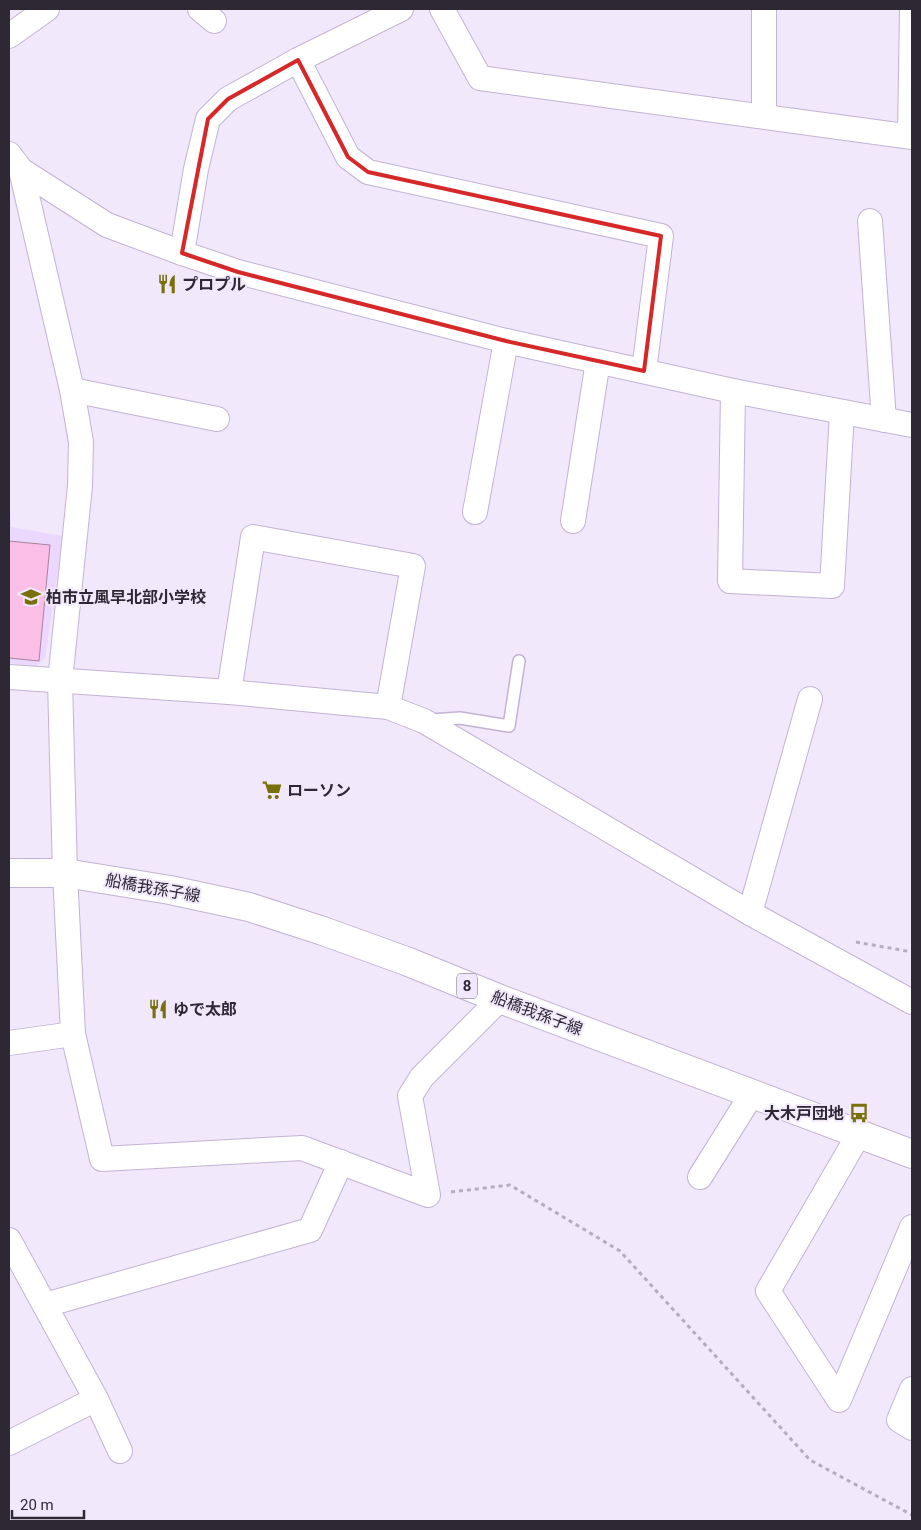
<svg xmlns="http://www.w3.org/2000/svg" width="921" height="1530" font-family="Roboto,'Noto Sans JP',sans-serif">
<rect width="100%" height="100%" fill="#f1e8fb"/>
<!-- built -->
<polygon fill="#ebd7ff" points="9,487 11,527 63,536 45,658 36,666 9,663"/>
<!-- building -->
<polygon fill="#fabee7" stroke="#a4859a" points="9,541 50,545 39,661 9,658"/>
<g fill="none" stroke-linecap="round" stroke-linejoin="round">
<defs>
<polyline id="service" points="431,720 460,718 509,726 519,661"/>
<g id="minor">
<polyline points="200,9 214,21"/>
<polyline points="442,9 480,78 912,137"/>
<polyline points="9,36 47,9"/>
<polyline points="298,60 348,157 368,172 661,236 644,371"/>
<polyline points="764,116 764,9"/>
<polyline points="910,136 912,9"/>
<polyline points="9,154 21,170 72,390 81,442 80,486 60,681 65,873 73,1034 102,1159 302,1148 428,1195 410,1096 422,1077 500,999"/>
<polyline points="21,170 107,225 182,253 238,272 506,341 733,391 912,425"/>
<polyline points="870,221 884,420"/>
<polyline points="182,253 196,169 208,119 228,99 298,60 401,9"/>
<polyline points="72,390 217,419"/>
<polyline points="733,391 730,581 832,586 842,412"/>
<polyline points="475,512 506,341"/>
<polyline points="573,521 598,361"/>
<polyline points="9,677 229,692 388,707 424,721 750,913 912,1002"/>
<polyline points="229,692 253,537 413,566 388,707"/>
<polyline points="750,913 810,699"/>
<polyline points="9,1043 73,1034"/>
<polyline points="859,1134 768,1291 839,1400 912,1227"/>
<polyline points="700,1177 752,1094"/>
<polyline points="9,1240 96,1399 120,1451"/>
<polyline points="45,1305 310,1230 341,1162"/>
<polyline points="912,1389 899,1420 912,1428"/>
<polyline points="9,1443 96,1399"/>
</g>
<polyline id="primary" points="9,873 65,873 170,890 249,907 323,931 406,961 500,999 912,1154"/>
</defs>
<!-- service casing -->
<use href="#service" stroke="#c3b3d3" stroke-width="14"/>
<!-- minor casing -->
<use href="#minor" stroke="#c3b3d3" stroke-width="26"/>
<!-- primary casing -->
<use href="#primary" stroke="#c3b3d3" stroke-width="30"/>
<!-- path -->
<g stroke="#b5adbe" stroke-width="3" stroke-dasharray="4 4" stroke-linecap="butt">
<polyline points="856,942 912,952"/>
<polyline points="451,1192 510,1185 620,1251 810,1460 912,1515"/>
</g>
<!-- service -->
<use href="#service" stroke="#fff" stroke-width="11"/>
<!-- minor -->
<use href="#minor" stroke="#fff" stroke-width="24"/>
<!-- primary -->
<use href="#primary" stroke="#fff" stroke-width="28"/>
</g>
<!-- marked area -->
<path fill="none" stroke="#d62828" stroke-width="4" stroke-linejoin="round" d="M298,60L348,157L368,172L661,236L644,371L506,341L238,272L182,253L208,119L228,99Z"/>
<!-- icons -->
<defs>
<symbol id="restaurant-bare" viewBox="-9 -9 18 18"><path d="M-5-6h1v4h1v-4h1v4h1v-4h1v5L-1.5 .5V6h-2V.5L-5-1ZM5-6V6H3V1.5H1.5Q1.5-4 5-6Z" fill="#796f0d" stroke="#f1e8fb" stroke-width="2.5" paint-order="stroke"/></symbol>
<symbol id="school-bare" viewBox="-9 -9 18 18"><path d="M0-5L7-2L0 1L-7-2ZM-4 1L0 2.5L4 1V4Q0 6-4 4Z" fill="#796f0d" stroke="#f1e8fb" stroke-width="2.5" paint-order="stroke"/></symbol>
<symbol id="supermarket-bare" viewBox="-9 -9 18 18"><path d="M-6-5.5h2.5l.6 2H6L4.5 2H-2.5L-4.4-4H-6ZM-1.5 3.2a1.3 1.3 0 1 0 .1 0ZM3 3.2a1.3 1.3 0 1 0 .1 0Z" fill="#796f0d" stroke="#f1e8fb" stroke-width="2.5" paint-order="stroke"/></symbol>
<symbol id="bus-bare" viewBox="-9 -9 18 18"><path d="M-5-6H5V4H4V6H2V4H-2V6H-4V4H-5ZM-3.5-4V0h7V-4ZM-3.5 1.2v1.5H-2V1.2ZM2 1.2v1.5H3.5V1.2Z" fill="#796f0d" stroke="#f1e8fb" stroke-width="2.5" paint-order="stroke"/></symbol>
</defs>
<g fill-rule="evenodd">
<use href="#restaurant-bare" x="153" y="270" width="28" height="28"/>
<use href="#school-bare" x="17" y="583" width="28" height="28"/>
<use href="#supermarket-bare" x="258" y="776" width="28" height="28"/>
<use href="#restaurant-bare" x="144" y="995" width="28" height="28"/>
<use href="#bus-bare" x="845" y="1099" width="28" height="28"/>
</g>
<g text-anchor="middle" dominant-baseline="central" stroke-width="4" stroke-linejoin="round" paint-order="stroke">
<!-- shield labels -->
<rect fill="#f1e8fb" stroke="#686270" stroke-width="1" x="457" y="973.5" width="20" height="25" rx="4"/>
<g font-size="15" font-weight="bold" fill="#2e2834">
<text x="467" y="986">8</text>
</g>
<!-- poi labels -->
<g font-size="16" font-weight="bold" fill="#2e2834" stroke="#f1e8fb" text-anchor="start">
<text x="182" y="284">プロプル</text>
<text x="46" y="597">柏市立風早北部小学校</text>
<text x="287" y="790">ローソン</text>
<text x="173" y="1009">ゆで太郎</text>
<text x="844" y="1113" text-anchor="end">大木戸団地</text>
</g>
<!-- street labels -->
<g font-size="16" fill="#2e2834" stroke="#f1e8fb">
<text transform="translate(153 888) rotate(10)">船橋我孫子線</text>
<text transform="translate(537 1013) rotate(21)">船橋我孫子線</text>
</g>
</g>
<!-- border -->
<rect width="921" height="1530" fill="none" stroke="#2e2834" stroke-width="20"/>
<!-- scale -->
<path d="M12 1510v8h72v-8" fill="none" stroke="#2e2834" stroke-width="2.5"/>
<text x="20" y="1510" font-size="15" fill="#2e2834" stroke="#f1e8fb" stroke-width="4" paint-order="stroke">20 m</text>
</svg>
